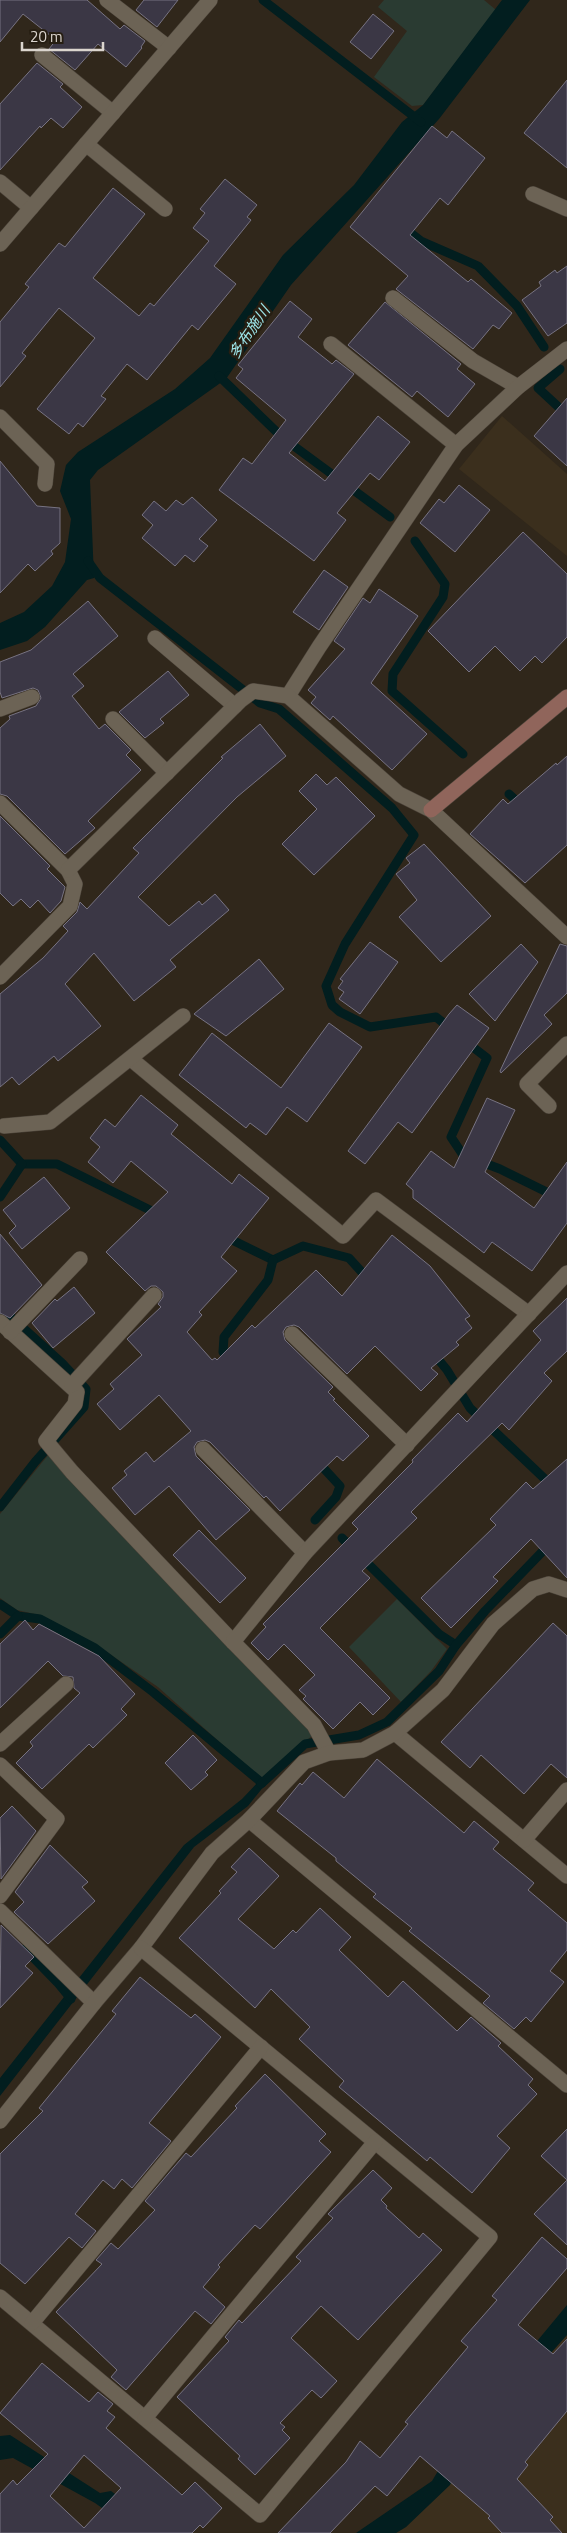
<svg xmlns="http://www.w3.org/2000/svg" width="567" height="2533" font-family="'Titillium Web','Noto Sans JP',sans-serif">
<rect width="100%" height="100%" fill="#30271b"/>
<!-- built -->
<g fill="#3b2f1d">
<polygon points="502,416 567,474 567,556 459,469"/>
<polygon points="567,2335 567,2533 396,2533 406,2527 468,2445"/>
</g>
<!-- green -->
<g fill="#2a3b32">
<polygon points="384,0 484,0 496,10 423,105 412,106 374,77 407,31 378,7"/>
<polygon points="49,1454 313,1735 261,1779 158,1687 95,1644 39,1615 17,1610 0,1598 0,1514"/>
<polygon points="397,1599 447,1649 431,1671 401,1702 349,1647"/>
</g>
<!-- water -->
<g fill="#021e1f">
<polygon points="502,0 530,0 439,119 291,285 226,379 98,470 90,480 94,578 87,580 45,627 27,641 0,650 0,623 24,612 52,586 65,562 71,519 60,491 66,465 78,452 175,389 210,358 283,255 354,185 402,122 423,105"/>
<polygon points="273,1775 248,1806 194,1847 0,2096 0,2078 184,1845 242,1799 261,1779"/>
<polygon points="567,2305 567,2335 468,2445 450,2485 406,2527 396,2533 356,2533 432,2481 460,2434"/>
<polygon points="10,2435 100,2493 111,2491 168,2533 137,2533 95,2503 13,2458 0,2460 0,2436"/>
</g>
<g fill="none" stroke-linecap="round" stroke-linejoin="round">
<!-- stream -->
<g stroke="#021e1f" stroke-width="9">
<polyline points="263,0 421,122"/>
<polyline points="403,227 421,241 478,266 517,306 544,347"/>
<polyline points="560,369 538,388 567,415"/>
<polyline points="219,376 283,438 390,517"/>
<polyline points="415,541 445,584 443,597 393,674 392,691 463,754"/>
<polyline points="88,561 100,578 260,703 279,709 392,808 414,835 345,944 326,986 332,1005 340,1012 370,1027 436,1017 451,1029"/>
<polyline points="509,794 522,806"/>
<polyline points="465,1041 487,1058 451,1137 463,1155 500,1169 567,1202"/>
<polyline points="0,1140 22,1164 57,1164 160,1215"/>
<polyline points="0,1197 22,1164"/>
<polyline points="224,1236 273,1260"/>
<polyline points="273,1260 303,1246 349,1258 368,1279"/>
<polyline points="0,1307 62,1363 86,1389 84,1407 35,1462 0,1507"/>
<polyline points="433,1353 447,1370 470,1408 567,1500"/>
<polyline points="230,1361 223,1352 224,1337 268,1280 273,1260"/>
<polyline points="315,1520 336,1497 340,1486 317,1461"/>
<polyline points="342,1538 439,1634 456,1645"/>
<polyline points="0,1604 18,1616 40,1619 95,1648 153,1692 262,1783"/>
<polyline points="0,1634 18,1616"/>
<polyline points="261,1784 305,1744 359,1735 387,1722 439,1671 456,1645 485,1611 567,1526"/>
<polyline points="25,1949 57,1982 71,1999"/>
</g>
</g>
<!-- building -->
<g fill="#3b3745" stroke="#777382" fill-rule="evenodd">
<polygon points="0,0 87,0 120,29 124,25 145,41 141,47 142,48 126,67 98,44 75,70 49,49 56,40 23,14 0,42"/>
<polygon points="144,0 178,0 157,27 136,10"/>
<polygon points="373,14 394,31 371,59 350,42"/>
<polygon points="37,63 63,84 60,87 82,107 63,128 51,118 41,128 40,126 0,170 0,104"/>
<polygon points="567,80 567,168 524,133"/>
<polygon points="432,126 447,138 452,131 485,158 448,205 440,198 410,235 468,282 471,279 512,313 499,329 493,325 473,349 396,289 408,276 350,227"/>
<polygon points="225,179 257,205 247,217 251,220 214,266 236,284 198,330 192,325 147,380 127,364 101,396 106,399 83,427 78,423 69,434 37,409 95,338 59,308 22,353 26,356 0,387 0,322 29,287 25,284 59,243 65,247 113,188 145,214 93,278 139,316 150,303 154,306 209,241 193,228 205,213 200,209"/>
<polygon points="567,266 567,323 548,336 522,300 541,286 539,282 555,270 557,273"/>
<polygon points="290,301 312,319 298,337 332,364 336,360 354,374 289,453 325,481 378,416 410,442 379,480 370,473 337,513 346,520 314,561 219,490 243,458 252,464 286,420 236,378 243,369 238,365"/>
<polygon points="385,302 461,364 457,369 475,384 448,417 417,391 412,397 348,345"/>
<polygon points="567,398 567,466 534,436"/>
<polygon points="0,461 37,506 60,508 60,543 51,551 53,554 35,571 28,564 0,593"/>
<polygon points="459,485 490,510 455,552 420,523 439,499 444,503"/>
<polygon points="192,497 217,520 199,539 208,546 194,562 185,555 175,566 142,538 153,525 142,515 154,501 166,511 176,500 183,505"/>
<polygon points="523,532 567,574 567,637 542,663 535,656 520,671 495,646 469,672 428,631"/>
<polygon points="324,570 348,587 319,630 293,612"/>
<polygon points="379,589 418,616 371,683 427,734 392,770 333,716 330,720 311,703 316,697 308,690 345,649 334,641 363,598 370,603"/>
<polygon points="88,601 118,636 73,674 84,686 72,696 99,729 105,724 131,750 126,755 141,770 88,821 95,828 65,854 7,796 0,794 0,728 10,719 9,716 36,706 41,698 38,690 33,688 2,698 0,692 0,662 31,650"/>
<polygon points="168,671 189,695 160,719 164,723 145,738 119,712"/>
<polygon points="260,724 286,756 237,797 138,897 169,926 199,901 202,905 215,894 229,910 170,960 176,967 134,1001 94,953 65,984 101,1026 58,1061 54,1056 19,1085 12,1077 0,1087 0,994 43,958 68,931 63,926 77,912 80,902 87,909 139,853 133,848 223,758 221,757"/>
<polygon points="567,756 567,845 525,883 470,834 503,799 508,804 556,763 557,765"/>
<polygon points="316,774 327,785 336,777 375,816 314,875 282,844 317,809 299,791"/>
<polygon points="0,816 50,866 47,869 65,887 61,901 50,913 38,900 30,908 21,899 13,906 0,893"/>
<polygon points="424,844 491,916 441,962 399,917 417,900 396,874 410,863 406,858"/>
<polygon points="370,942 398,962 360,1014 339,999 344,992 338,988 343,981 340,979"/>
<polygon points="521,944 538,962 495,1021 469,994"/>
<polygon points="560,944 567,946 567,993 544,1015 552,1024 501,1073 500,1071"/>
<polygon points="259,959 284,989 226,1036 194,1014"/>
<polygon points="457,1005 489,1028 412,1133 398,1122 365,1164 348,1151 449,1014"/>
<polygon points="329,1023 362,1047 307,1122 287,1107 266,1135 250,1123 246,1128 179,1075 212,1033 281,1088"/>
<polygon points="141,1095 178,1125 171,1134 232,1184 239,1174 269,1198 221,1257 237,1271 199,1312 202,1315 187,1332 212,1360 215,1358 217,1360 252,1325 255,1328 316,1270 342,1296 392,1235 430,1266 470,1316 465,1319 472,1328 456,1342 459,1345 431,1368 438,1374 421,1391 375,1346 347,1374 299,1327 294,1325 286,1327 283,1332 285,1340 333,1387 328,1392 335,1399 333,1400 369,1436 343,1461 337,1456 280,1511 266,1496 264,1498 210,1442 205,1440 197,1442 194,1447 196,1456 250,1510 216,1540 169,1486 135,1515 112,1488 127,1475 124,1471 146,1452 154,1462 191,1431 159,1395 120,1430 97,1404 114,1389 110,1384 142,1355 127,1339 161,1307 158,1304 163,1297 163,1292 156,1286 151,1286 145,1291 106,1252 168,1192 131,1161 113,1183 88,1162 100,1147 90,1138 105,1119 115,1127"/>
<polygon points="487,1098 515,1110 485,1172 534,1208 567,1162 567,1223 532,1271 492,1242 484,1253 413,1198 413,1190 406,1184 431,1151 454,1168"/>
<polygon points="44,1177 70,1208 22,1249 9,1233 16,1226 3,1210"/>
<polygon points="0,1234 42,1285 10,1318 0,1313"/>
<polygon points="74,1287 95,1313 53,1348 32,1323 55,1299 57,1301"/>
<polygon points="567,1298 567,1351 544,1373 552,1381 509,1430 502,1423 411,1512 417,1518 362,1571 370,1578 320,1628 390,1698 373,1715 360,1702 333,1729 303,1699 306,1696 299,1690 315,1675 284,1644 268,1660 251,1643 266,1627 263,1624 358,1529 352,1523 413,1462 412,1460 458,1413 467,1422 541,1340 533,1331"/>
<polygon points="567,1459 567,1578 531,1539 493,1577 498,1581 451,1628 421,1598 496,1525 490,1519 526,1482 533,1489"/>
<polygon points="199,1530 246,1578 220,1603 173,1555"/>
<polygon points="25,1620 33,1630 39,1624 99,1656 135,1694 121,1709 127,1715 93,1748 89,1744 42,1789 16,1763 33,1746 30,1742 80,1693 74,1688 73,1677 63,1676 48,1661 0,1708 0,1644"/>
<polygon points="553,1623 567,1636 567,1778 551,1764 524,1794 481,1755 470,1768 441,1742"/>
<polygon points="193,1735 217,1760 205,1772 208,1775 191,1790 165,1763"/>
<polygon points="377,1759 464,1833 474,1821 499,1842 493,1849 534,1883 528,1890 567,1923 567,1950 550,1971 564,1982 531,2022 526,2017 514,2029 483,2003 490,1996 409,1931 412,1928 373,1897 376,1894 336,1861 336,1858 277,1811 300,1783 302,1785 313,1772 344,1798"/>
<polygon points="12,1806 36,1831 1,1879 0,1818"/>
<polygon points="50,1845 88,1882 82,1887 95,1901 48,1944 14,1912 24,1902 15,1892"/>
<polygon points="249,1848 279,1876 238,1919 274,1949 293,1930 296,1933 320,1908 351,1937 339,1950 388,1997 403,1981 457,2031 471,2017 501,2043 498,2046 533,2079 528,2085 537,2094 497,2136 510,2148 472,2193 430,2157 427,2161 339,2087 344,2081 299,2039 310,2027 271,1989 255,2008 179,1938 221,1893 219,1891 237,1872 231,1867"/>
<polygon points="1,1925 34,1957 25,1966 33,1973 0,2008"/>
<polygon points="140,1977 191,2018 195,2014 221,2037 149,2123 171,2141 132,2188 122,2179 114,2189 103,2180 75,2214 96,2231 82,2248 69,2237 25,2284 0,2263 0,2154 43,2111 39,2108 116,2014 112,2011"/>
<polygon points="265,2074 326,2134 319,2141 331,2152 260,2229 255,2225 218,2265 220,2267 203,2287 225,2307 211,2324 195,2311 126,2390 111,2377 117,2370 56,2312 102,2264 96,2260 111,2243 118,2249 155,2210 145,2201 186,2153 191,2157 237,2108 235,2106"/>
<polygon points="567,2129 567,2245 534,2214 567,2180 541,2156"/>
<polygon points="373,2170 392,2188 381,2200 387,2206 386,2208 419,2238 423,2233 442,2250 358,2340 321,2306 291,2338 337,2381 321,2398 312,2390 280,2423 285,2427 282,2430 290,2438 255,2475 238,2459 240,2456 177,2397 229,2341 225,2337 239,2320 242,2323 301,2261 296,2257 333,2218 328,2214"/>
<polygon points="542,2237 567,2259 567,2268 518,2325 553,2354 567,2339 567,2411 525,2462 528,2465 517,2479 553,2517 550,2520 562,2533 502,2533 488,2518 490,2516 420,2456 387,2496 375,2486 330,2533 278,2533 346,2462 360,2441 380,2458 408,2424 405,2422 468,2347 461,2341 497,2300 492,2296"/>
<path d="M42,2363L89,2402L98,2392L113,2404L107,2411L115,2417L106,2428L182,2495L195,2482L222,2508L203,2528L200,2525L192,2533H0V2494L13,2480L17,2485L48,2454L0,2413ZM84,2455L121,2488L84,2528L50,2496Z"/>
</g>
<g fill="none" stroke-linecap="round" stroke-linejoin="round">
<defs>
<g id="lane">
<polyline points="0,1322 77,1392 75,1404 46,1441 72,1472 233,1642"/>
<polyline points="10,1332 80,1259"/>
<polyline points="72,1385 154,1295"/>
</g>
<g id="street">
<polyline points="107,0 169,48"/>
<polyline points="42,55 113,113"/>
<polyline points="86,144 165,209"/>
<polyline points="0,182 31,208"/>
<polyline points="533,194 567,209"/>
<polyline points="0,244 210,0"/>
<polyline points="393,298 473,361 518,387"/>
<polyline points="331,344 456,445"/>
<polyline points="0,417 47,464 45,484"/>
<polyline points="155,638 235,706"/>
<polyline points="288,696 319,647 456,445 518,387 567,349"/>
<polyline points="0,709 32,697"/>
<polyline points="113,719 167,773"/>
<polyline points="0,803 68,870 75,884 70,906 0,977"/>
<polyline points="68,870 241,700 253,691 288,696 399,794 431,810 567,937"/>
<polyline points="131,1059 343,1236 376,1200 529,1314"/>
<polyline points="549,1106 527,1084 567,1044"/>
<polyline points="4,1126 50,1122 183,1016"/>
<polyline points="292,1334 407,1445"/>
<polyline points="203,1449 305,1553"/>
<polyline points="395,1733 567,1876"/>
<polyline points="0,1744 66,1684"/>
<polyline points="329,1753 314,1725 233,1642 305,1553 567,1273"/>
<polyline points="0,1765 57,1819 0,1896"/>
<polyline points="249,1820 567,2085"/>
<polyline points="524,1840 567,1790"/>
<polyline points="0,1911 94,2003"/>
<polyline points="0,2121 94,2003 141,1948 212,1853 249,1820 304,1762 329,1753 363,1750 395,1733 443,1690 493,1624 533,1589 549,1584 567,1590"/>
<polyline points="0,2297 260,2515 490,2237 141,1948"/>
<polyline points="32,2323 261,2047"/>
<polyline points="145,2418 375,2142"/>
</g>
<polyline id="secondary" points="431,810 567,697"/>
</defs>
<!-- lane casing -->
<use href="#lane" stroke="#4b4339" stroke-width="16"/>
<!-- street casing -->
<use href="#street" stroke="#4b4339" stroke-width="16"/>
<!-- secondary casing -->
<use href="#secondary" stroke="#4b4339" stroke-width="16"/>
<!-- lane -->
<use href="#lane" stroke="#6c6355" stroke-width="15"/>
<!-- street -->
<use href="#street" stroke="#6c6355" stroke-width="15"/>
<!-- secondary -->
<use href="#secondary" stroke="#90655b" stroke-width="15"/>
</g>
<g text-anchor="middle" dominant-baseline="central" stroke-width="5" stroke-linejoin="round" paint-order="stroke">
<!-- water labels -->
<g font-size="15" font-style="italic" fill="#9ce4e8" stroke="#261e12">
<text transform="translate(249 332) rotate(-56)">多布施川</text>
</g>
</g>
<!-- scale -->
<path d="M22 42v8h81v-8" fill="none" stroke="#dbd5ce" stroke-width="2.5"/>
<text x="30" y="42" font-size="15" fill="#dbd5ce" stroke="#261e12" stroke-width="4" paint-order="stroke">20 m</text>
</svg>
